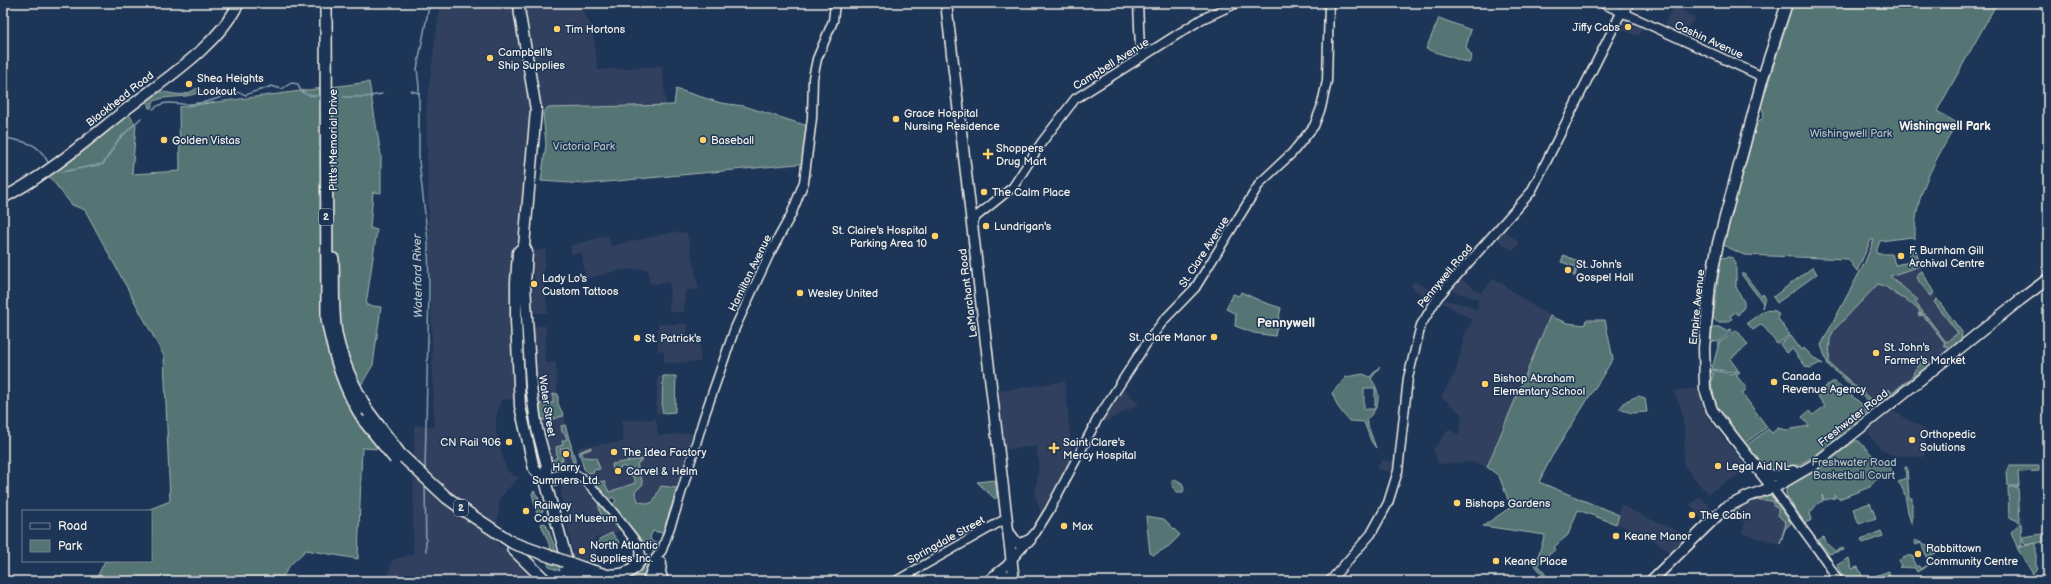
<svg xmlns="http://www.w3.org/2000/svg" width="2051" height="584" font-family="'Balsamiq Sans',sans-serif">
<rect width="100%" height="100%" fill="#1d3557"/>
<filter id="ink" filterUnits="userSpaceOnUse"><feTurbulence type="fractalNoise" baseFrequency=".025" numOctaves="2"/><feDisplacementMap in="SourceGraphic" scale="8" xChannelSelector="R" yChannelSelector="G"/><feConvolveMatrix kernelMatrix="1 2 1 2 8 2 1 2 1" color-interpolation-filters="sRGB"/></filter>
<g filter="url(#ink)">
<!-- built -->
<g fill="#31415e">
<polygon points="440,3 582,3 584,13 592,27 598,70 662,66 666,106 548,108 536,113 518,252 520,399 501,400 496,417 496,432 506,468 512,475 519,477 500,498 496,536 497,544 528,559 543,581 387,581 392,560 413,554 414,425 434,427 426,109"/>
<polygon points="1675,5 1695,19 1685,31 1681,31 1664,24"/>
<polygon points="1625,20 1643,28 1639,36 1619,29"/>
<polygon points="1504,230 1520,243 1513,251 1499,241 1499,237"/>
<polygon points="674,232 687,233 699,290 685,290 684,312 669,312 670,282 649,284 648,269 621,270 585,279 582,252 572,254 570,246 608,235 611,246"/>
<polygon points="546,249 543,279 548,313 533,313 534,251"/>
<polygon points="1866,262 1885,271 1920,264 1934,293 1962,332 1963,336 1960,342 1878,406 1871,404 1829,367 1828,338"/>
<polygon points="1494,278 1530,304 1550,316 1487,467 1473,462 1439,464 1433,450 1449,429 1459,435 1462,414 1441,397 1456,371 1465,333 1473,320 1441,302 1445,300 1468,305 1477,311 1478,299 1454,292 1453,288 1461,279 1481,293"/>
<polygon points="1414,281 1434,292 1435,295 1431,300 1430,301 1411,286"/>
<polygon points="658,324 688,324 687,334 691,334 691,340 700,340 700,362 664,363 664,351 658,351"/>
<polygon points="533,326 546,326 545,363 556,362 558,403 564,415 578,472 560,470 552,461 538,404"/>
<polygon points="663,376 662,388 663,413 656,413 658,377"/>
<polygon points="1065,381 1072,456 1041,514 1035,495 1039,463 1036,446 1005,450 999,391"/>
<polygon points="1123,388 1139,404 1103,423 1102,422"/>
<polygon points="1696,388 1698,389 1701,401 1710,421 1748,469 1707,494 1705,488 1703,489 1683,464 1685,436 1681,407 1673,391"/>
<polygon points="1893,411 1925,429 1925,455 1923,457 1891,455 1881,449 1869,435 1870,429"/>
<polygon points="656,419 658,436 690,433 692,437 677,488 661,486 653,502 648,504 638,501 635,483 602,495 585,473 578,447 623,442 622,420"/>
<polygon points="1382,460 1394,462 1392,472 1376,469"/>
<polygon points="569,482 578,483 583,487 622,531 594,538 598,559 575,562 561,495 562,486"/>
<polygon points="1769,495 1772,497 1791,523 1785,529 1780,544 1741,533 1745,522 1725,515 1735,507"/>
<polygon points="1700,496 1713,511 1703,520 1690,505"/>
<polygon points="1621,505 1650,519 1689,536 1671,553 1645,534 1616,524"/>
</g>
<!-- green -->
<g fill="#557574" stroke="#a4b3ae" fill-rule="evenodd">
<path d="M1793,3H1997L1937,111L1957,123C1935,162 1914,193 1915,239L1912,237L1880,241L1877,249V254H1892L1895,265L1910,262L1909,250L1916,249L1920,266L1890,276L1918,300L1915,302L1923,312L1918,315L1920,311L1903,297L1901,298L1886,287L1878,284L1834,330L1830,339L1829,363L1869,398L1871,403L1881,398L1885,393L1886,394L1878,402L1879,405L1878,406L1871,404L1828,365L1821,345L1865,262L1874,240H1871L1857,271L1848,259L1744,255L1723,245L1757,122L1762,119L1764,113L1761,106Z"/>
<polygon points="1439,18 1471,30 1466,47 1472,56 1469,63 1426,49"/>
<polygon points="369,82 381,155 381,193 373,192 370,228 377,230 366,305 381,307 373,365 361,385 356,417 381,449 362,448 358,559 306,550 290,565 280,581 95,581 105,561 151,561 151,511 145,511 170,501 164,356 85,210 72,205 48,175 128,113 136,125 132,174 180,171 179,107"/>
<path d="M197,88L201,91C186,100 170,94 154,101L151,108H149L147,101C155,84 172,97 185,94C189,93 193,91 197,88Z"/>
<polygon points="676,89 721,103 744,106 811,127 808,163 585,184 541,181 546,144 543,114 547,108 674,105"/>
<polygon points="1564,255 1579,262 1575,276 1573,276 1576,267 1561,262"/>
<polygon points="1728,257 1733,258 1736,263 1736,287 1744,302 1744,307 1738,315 1736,312 1730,316 1732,319 1728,322 1717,322 1713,318 1721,258"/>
<polygon points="1813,267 1817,274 1777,303 1773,297"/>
<polygon points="1922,271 1934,293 1930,296 1918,280 1917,274"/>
<polygon points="1741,274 1744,274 1761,296 1763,294 1765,297 1762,308 1763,303"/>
<polygon points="1241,292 1263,302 1281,308 1275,336 1254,333 1235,326 1236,314 1226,309 1233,294 1239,296"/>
<polygon points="1937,299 1962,332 1961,341 1952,348 1943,345 1945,343 1923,315 1919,316 1924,313 1946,342 1958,333 1934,302"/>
<polygon points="1765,310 1776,311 1779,315 1777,317 1790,335 1777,344 1762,324 1753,330 1747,323"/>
<polygon points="1550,316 1567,323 1585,325 1586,320 1605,320 1613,359 1551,458 1539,482 1619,515 1616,524 1578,510 1568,535 1554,547 1556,549 1538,564 1549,580 1545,578 1535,565 1545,535 1483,526 1511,507 1499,476 1487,467"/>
<polygon points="1715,327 1719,327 1726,331 1731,329 1732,331 1718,342 1711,341 1712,330"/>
<polygon points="1737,330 1748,345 1730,359 1738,370 1733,372 1712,369 1719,343"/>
<polygon points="1791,336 1801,350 1804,348 1816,360 1823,364 1820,363 1810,368 1806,367 1792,349 1786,353 1780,344"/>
<polygon points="1924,359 1929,361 1929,366 1918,375 1916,374 1916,377 1881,404 1880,402 1889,394 1889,389 1892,393 1914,375 1913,373"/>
<path d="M1380,366L1371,379C1383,394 1379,409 1366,420L1376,448L1371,441L1364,422L1349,421L1338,407L1332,393L1346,377L1363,374L1370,377ZM1364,388H1375V409H1364Z"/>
<polygon points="1712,370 1732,374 1739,371 1740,372 1736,375 1747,389 1742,393 1767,427 1744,444 1717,407 1711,383 1713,374 1714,374 1711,372"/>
<polygon points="663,376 676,376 675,412 663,413 662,409"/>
<path d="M1832,382H1836L1865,407L1867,411V415C1847,431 1794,479 1768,471C1759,468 1751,453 1745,446L1768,429L1772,433L1778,428L1786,430L1809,426L1802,417L1809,411L1813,415L1825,406L1816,394Z"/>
<path d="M553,394H558V404L564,416C556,417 549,423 541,419L538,404L553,403Z"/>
<polygon points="1638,396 1645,398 1647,412 1632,413 1619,409 1626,401"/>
<path d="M565,425L575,459V468L568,447L560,449L563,460H560V469C555,469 553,466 552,461L557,457L556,447L563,445L562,441L567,439L565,434L562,432L561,426Z"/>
<path d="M1855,441H1859L1874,457L1889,464L1894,477C1886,476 1875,477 1870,487L1839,499L1834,495L1835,498L1824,500L1822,495L1823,501L1818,503L1810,513L1812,520L1805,523L1786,495V486L1823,465Z"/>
<polygon points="591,447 591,449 582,452 582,455 584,457 596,458 600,469 593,470 594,472 588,473 584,469 579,452"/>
<polygon points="643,459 637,464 643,484 635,492 638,501 648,504 653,502 661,486 677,488 663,533 653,531 650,537 652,542 658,543 657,548 652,551 611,506 616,501 613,497 608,500 594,484 596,479 599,482 604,481 609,492 635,483 635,480 624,466 613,471 612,464"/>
<polygon points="2010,466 2039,466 2039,471 2018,472 2019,486 2008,486 2007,471"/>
<path d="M1905,467H1907L1909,498H1912V525C1905,510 1908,492 1898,482L1906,478Z"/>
<polygon points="1175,479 1182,483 1184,489 1183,492 1176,492 1172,485 1172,481"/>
<polygon points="995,480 997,497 995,499 977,482"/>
<polygon points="2008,487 2018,487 2020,522 2009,517"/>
<polygon points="534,491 538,497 543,511 537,514 532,493"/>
<path d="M1769,495L1772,497L1791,523L1785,529L1780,544L1786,523L1778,515V508L1773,506L1774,502C1760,497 1740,501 1735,516L1731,510L1749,501Z"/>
<polygon points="598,503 622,531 612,522 603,524"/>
<polygon points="1870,503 1876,518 1859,524 1853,509"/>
<polygon points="1146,516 1164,519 1180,535 1169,546 1154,555 1150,553"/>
<polygon points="543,523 546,524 556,551 560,571 549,567 545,553 551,549 541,524"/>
<polygon points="2021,523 2022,546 2017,547 2011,532"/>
<polygon points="1881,531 1883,536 1863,543 1861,539"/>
<polygon points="612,533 620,543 617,545 611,543 606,548 599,545 599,539"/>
<polygon points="2047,533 2047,541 2026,545 2023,542 2023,537"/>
<polygon points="1824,537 1827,544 1835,551 1843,548 1844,550 1829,554 1818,540"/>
<polygon points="1914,540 1927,545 1936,553 1927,557 1921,543 1916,545"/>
<polygon points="2036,543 2036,565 2038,569 2033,574 2017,548"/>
<polygon points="1910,555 1911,557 1913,556 1915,566 1919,566 1920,569 1939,558 1941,561 1939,559 1917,572 1915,568 1899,567 1901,567 1899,560"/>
<polygon points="646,558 651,560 643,581 626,578"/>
<polygon points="1849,558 1851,569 1858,567 1864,580 1889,571 1890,581 1844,581 1837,565"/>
</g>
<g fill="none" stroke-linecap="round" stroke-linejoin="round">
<!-- stream -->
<g stroke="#89a2ae" stroke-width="1.5">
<polyline points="411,91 419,93"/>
<polyline points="344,97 365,97 382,94"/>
<path d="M153,109C164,101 170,103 182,104C193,105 206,102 216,99C227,95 235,89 246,95C254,90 262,91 271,86L282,89L291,83L298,84C300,95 310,96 320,96"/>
<path d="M3,137C26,144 36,139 49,164"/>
<polyline points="61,172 103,164 119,139 141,118"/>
<polyline points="425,470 429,288 428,241 419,161 419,86 417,69 428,11 432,3"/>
<polyline points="425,484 426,551"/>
</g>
<defs>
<g id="minor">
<polyline points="1138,3 1140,49 1144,56"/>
<polyline points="1602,3 1763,77"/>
<polyline points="971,222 977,216 1013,187 1042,142 1075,99 1202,19 1237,3"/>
<path d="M545,480C556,474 568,472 580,477C591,482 630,534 640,547L641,558"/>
<polyline points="545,480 564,480 569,476"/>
<polyline points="1772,487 1826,561 1838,581"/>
<polyline points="647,581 655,559 662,550 676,510 704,417 735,328 769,255 791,215 804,182 812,118 813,78 817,59 833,21 835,3"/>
<polyline points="654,581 659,566"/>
<polyline points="896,581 1007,518"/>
<polyline points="987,581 1007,565 1036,532 1049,511 1098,418 1146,344 1164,320 1195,288 1260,183 1292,153 1314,126 1321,108 1327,81 1329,3"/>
<polyline points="1330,581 1371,534 1388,503 1398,471 1408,378 1421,325 1438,297 1531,192 1619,17 1630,3"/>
</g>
<g id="major">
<polyline points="519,3 520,15 536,110 524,246"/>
<polyline points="946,3 1014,581"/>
<path d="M3,198C47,175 85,142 124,111C163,80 216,48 239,3"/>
<polyline points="524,246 527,252 525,284 531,387 537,429 547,466 545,480 569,568 570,581"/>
<polyline points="524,246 518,252 516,282 516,320 520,406 534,469 545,480"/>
<path d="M1759,470C1769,478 1782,477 1793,471"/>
<polyline points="1772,487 1712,410 1705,389 1704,348 1710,285 1718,243 1763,77 1787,3"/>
<polyline points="1010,534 1016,542 1020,544 1030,540"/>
<polyline points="661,563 660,572 663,581"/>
<path d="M994,576C1001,574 1010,574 1014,581"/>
<polyline points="1651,581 1725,508 1749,496 1779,485 1815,464 2020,300 2048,279"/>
</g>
<g id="highway">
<path d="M326,3L327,319C334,357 344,390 365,422"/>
<path d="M333,259C334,283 332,309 336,333C341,361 354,386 367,410"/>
<polyline points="513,549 546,581"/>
<polyline points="583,568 625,581"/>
<path d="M612,575C625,576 635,570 641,558"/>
<polyline points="585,576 598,581"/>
</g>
</defs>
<!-- minor casing -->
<use href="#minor" stroke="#f4f1e8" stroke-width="11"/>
<!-- major casing -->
<use href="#major" stroke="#f4f1e8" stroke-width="13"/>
<!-- highway casing -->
<use href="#highway" stroke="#f4f1e8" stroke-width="14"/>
<!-- minor -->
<use href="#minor" stroke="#1d3557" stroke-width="8"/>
<!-- major -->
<use href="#major" stroke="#1d3557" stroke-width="10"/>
<!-- highway -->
<use href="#highway" stroke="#1d3557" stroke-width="11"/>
<defs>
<g id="highway-bridge">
<polyline points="367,410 400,454 446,497 468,513 513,543 583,568"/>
<polyline points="365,422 395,459"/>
<polyline points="567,570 585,576"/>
</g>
</defs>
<!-- highway-bridge casing -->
<use href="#highway-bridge" stroke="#f4f1e8" stroke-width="14" stroke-linecap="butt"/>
<!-- highway-bridge -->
<use href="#highway-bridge" stroke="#1d3557" stroke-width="11"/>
</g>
</g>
<!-- markers -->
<g fill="#ffd166" stroke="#1d3557" stroke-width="1.5">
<circle cx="1628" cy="27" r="4"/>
<circle cx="557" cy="29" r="4"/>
<circle cx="490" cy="58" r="4"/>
<circle cx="189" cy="84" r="4"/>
<circle cx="896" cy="119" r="4"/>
<circle cx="164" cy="140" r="4"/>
<circle cx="703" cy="140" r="4"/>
<path d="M986 148h4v4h4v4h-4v4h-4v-4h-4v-4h4z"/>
<circle cx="984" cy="192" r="4"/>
<circle cx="986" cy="226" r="4"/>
<circle cx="935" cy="236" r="4"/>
<circle cx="1901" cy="256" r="4"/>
<circle cx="1568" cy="270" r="4"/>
<circle cx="534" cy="284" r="4"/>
<circle cx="800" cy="293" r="4"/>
<circle cx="1214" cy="337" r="4"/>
<circle cx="637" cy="338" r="4"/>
<circle cx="1876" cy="353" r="4"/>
<circle cx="1774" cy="382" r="4"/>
<circle cx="1485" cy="384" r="4"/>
<circle cx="1912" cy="440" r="4"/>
<circle cx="509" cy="442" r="4"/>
<path d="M1052 442h4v4h4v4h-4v4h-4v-4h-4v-4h4z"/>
<circle cx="614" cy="452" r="4"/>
<circle cx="566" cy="454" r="4"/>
<circle cx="1718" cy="466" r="4"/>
<circle cx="618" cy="471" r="4"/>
<circle cx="1457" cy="503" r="4"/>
<circle cx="526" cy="511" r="4"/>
<circle cx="1692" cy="515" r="4"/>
<circle cx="1064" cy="526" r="4"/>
<circle cx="1616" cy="536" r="4"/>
<circle cx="582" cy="551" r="4"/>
<circle cx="1918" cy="554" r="4"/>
<circle cx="1496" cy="561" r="4"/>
</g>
<g text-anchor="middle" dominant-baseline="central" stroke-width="3" stroke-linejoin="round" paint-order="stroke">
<!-- shield labels -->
<g fill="#1d3557" stroke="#b4b9bc" stroke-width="1">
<rect x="319" y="209" width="14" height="16" rx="3"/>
<rect x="454" y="500" width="14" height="16" rx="3"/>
</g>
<g font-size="10" font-weight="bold" fill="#f4f1e8">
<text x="326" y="217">2</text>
<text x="461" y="508">2</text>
</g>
<!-- poi labels -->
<g font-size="11" fill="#f4f1e8" stroke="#1d3557" text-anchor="start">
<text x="1620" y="27" text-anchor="end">Jiffy Cabs</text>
<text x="565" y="29">Tim Hortons</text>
<text x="498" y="52">Campbell's<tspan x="498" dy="13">Ship Supplies</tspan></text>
<text x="197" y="78">Shea Heights<tspan x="197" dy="13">Lookout</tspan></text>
<text x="904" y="113">Grace Hospital<tspan x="904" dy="13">Nursing Residence</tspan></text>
<text x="172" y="140">Golden Vistas</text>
<text x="711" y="140">Baseball</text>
<text x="996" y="148">Shoppers<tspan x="996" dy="13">Drug Mart</tspan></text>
<text x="992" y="192">The Calm Place</text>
<text x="994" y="226">Lundrigan's</text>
<text x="927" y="230" text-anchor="end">St. Claire's Hospital<tspan x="927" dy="13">Parking Area 10</tspan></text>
<text x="1909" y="250">F. Burnham Gill<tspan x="1909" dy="13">Archival Centre</tspan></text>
<text x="1576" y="264">St. John's<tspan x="1576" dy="13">Gospel Hall</tspan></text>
<text x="542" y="278">Lady Lo's<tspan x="542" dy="13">Custom Tattoos</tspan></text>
<text x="808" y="293">Wesley United</text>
<text x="1206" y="337" text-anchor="end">St. Clare Manor</text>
<text x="645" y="338">St. Patrick's</text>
<text x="1884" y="347">St. John's<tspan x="1884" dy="13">Farmer's Market</tspan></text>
<text x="1782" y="376">Canada<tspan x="1782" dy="13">Revenue Agency</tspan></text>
<text x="1493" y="378">Bishop Abraham<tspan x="1493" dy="13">Elementary School</tspan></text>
<text x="1920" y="434">Orthopedic<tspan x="1920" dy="13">Solutions</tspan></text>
<text x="501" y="442" text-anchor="end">CN Rail 906</text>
<text x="1063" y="442">Saint Clare's<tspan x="1063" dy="13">Mercy Hospital</tspan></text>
<text x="622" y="452">The Idea Factory</text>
<text x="1726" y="466">Legal Aid NL</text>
<text x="566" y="467" text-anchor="middle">Harry<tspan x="566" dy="13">Summers Ltd.</tspan></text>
<text x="626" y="471">Carvel &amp; Helm</text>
<text x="1465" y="503">Bishops Gardens</text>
<text x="534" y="505">Railway<tspan x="534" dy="13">Coastal Museum</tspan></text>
<text x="1700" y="515">The Cabin</text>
<text x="1072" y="526">Max</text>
<text x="1624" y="536">Keane Manor</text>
<text x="590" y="545">North Atlantic<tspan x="590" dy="13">Supplies Inc.</tspan></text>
<text x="1926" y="548">Rabbittown<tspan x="1926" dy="13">Community Centre</tspan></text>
<text x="1504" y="561">Keane Place</text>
</g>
<!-- street labels -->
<g font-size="11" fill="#f4f1e8" stroke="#1d3557">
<text transform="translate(1709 40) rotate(25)">Cashin Avenue</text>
<text transform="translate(1111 64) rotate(-32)">Campbell Avenue</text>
<text transform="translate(120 99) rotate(-38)">Blackhead Road</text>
<text transform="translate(333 140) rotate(-90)">Pitt's Memorial Drive</text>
<text transform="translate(1204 252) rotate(-57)">St. Clare Avenue</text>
<text transform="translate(750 273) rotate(-64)">Hamilton Avenue</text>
<text transform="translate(1445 276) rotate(-50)">Pennywell Road</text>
<text transform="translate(968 293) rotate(-97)">LeMarchant Road</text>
<text transform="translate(1697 307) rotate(-84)">Empire Avenue</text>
<text transform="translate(547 406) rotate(81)">Water Street</text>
<text transform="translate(1853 418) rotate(-38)">Freshwater Road</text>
<text transform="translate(946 540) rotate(-29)">Springdale Street</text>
</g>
<!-- park labels -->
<g font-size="11" fill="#b4bfba" stroke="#1d3557">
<text x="1851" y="133">Wishingwell Park</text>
<text x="584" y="146">Victoria Park</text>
<text x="1854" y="462">Freshwater Road<tspan x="1854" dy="13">Basketball Court</tspan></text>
</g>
<!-- neighbourhood labels -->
<g font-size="12" font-weight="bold" fill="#f4f1e8" stroke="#1d3557">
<text x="1945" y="126">Wishingwell Park</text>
</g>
<!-- water labels -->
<g font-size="12" font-style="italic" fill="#b6c3c6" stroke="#1d3557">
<text transform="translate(418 276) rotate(-91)">Waterford River</text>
</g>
<!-- quarter labels -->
<g font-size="13" font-weight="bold" fill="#f4f1e8" stroke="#1d3557">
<text x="1286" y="323">Pennywell</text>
</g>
</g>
<!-- margin -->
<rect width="2051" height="584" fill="none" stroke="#1d3557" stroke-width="16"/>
<rect x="8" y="8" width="2035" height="568" fill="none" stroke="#f4f1e8" stroke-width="1.5" filter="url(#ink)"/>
<!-- legend -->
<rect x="22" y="510" width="130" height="52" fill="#1d3557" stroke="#738091"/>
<rect x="30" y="523" width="20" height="6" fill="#1d3557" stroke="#738091"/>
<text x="58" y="530" font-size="12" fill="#f4f1e8">Road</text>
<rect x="30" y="540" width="20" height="12" fill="#557574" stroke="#738091"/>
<text x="58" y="550" font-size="12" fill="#f4f1e8">Park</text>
</svg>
